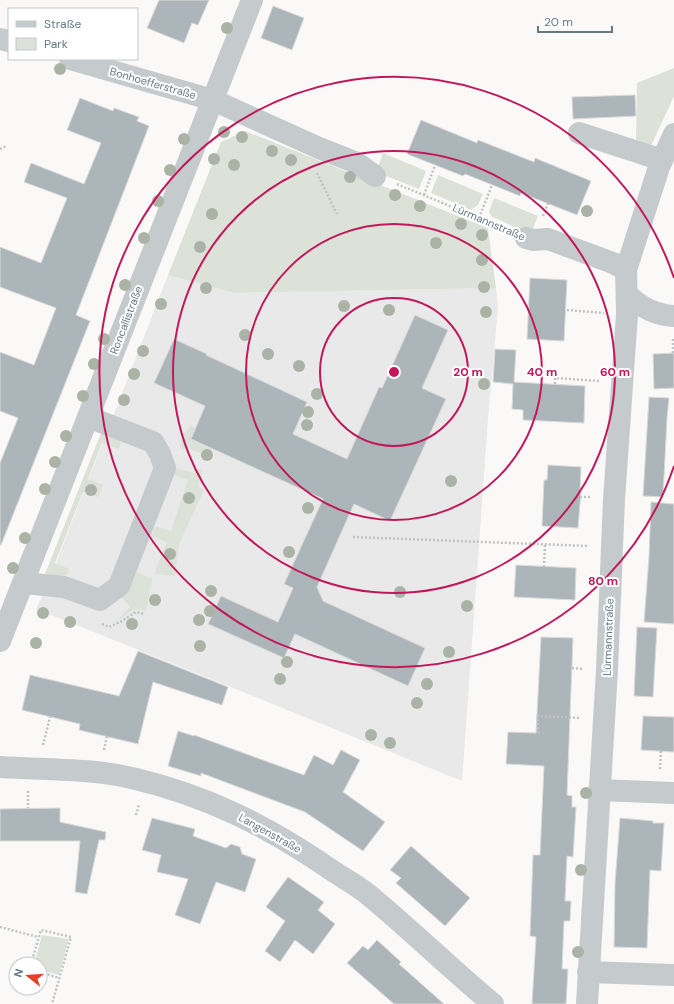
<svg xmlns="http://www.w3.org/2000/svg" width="674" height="1004" font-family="'DM Sans',sans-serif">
<rect width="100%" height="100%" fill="#faf9f7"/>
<!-- built -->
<polygon fill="#e8e9e8" points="168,275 234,293 496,288 498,307 488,419 462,781 194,672 36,609 51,576"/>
<!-- green -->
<g fill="#dce2d8">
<polygon points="674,68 674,96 650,148 636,142 637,83"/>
<polygon points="245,131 488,228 496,288 234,293 168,275 221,142"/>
<polygon points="383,153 426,171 419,189 376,172"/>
<polygon points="438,175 483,194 478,205 471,210 431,193"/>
<polygon points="494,198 538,216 531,234 492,217 489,212"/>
<polygon points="190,426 195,428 191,439 211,448 209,457 190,449 183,449 180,447 181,438"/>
<path d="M101,433L121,442L119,449L102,443L88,479L103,485L98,497L83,492L55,563L69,569L68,574C62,577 52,576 45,574Z"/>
<polygon points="176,468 194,473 198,469 203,470 198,486 204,490 179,544 175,576 154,574 167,542 152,536 155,526 171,531 188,480 174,475"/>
<polygon points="137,572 152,579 146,611 138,609 133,610 114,623 130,607 122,598 128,591"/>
<polygon points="42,935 69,939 59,975 40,970 40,964 34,964"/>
</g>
<!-- building -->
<g fill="#acb6ba" stroke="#dcdbd9">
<polygon points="159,0 209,0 198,25 192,23 184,43 147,28"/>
<polygon points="273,6 304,18 292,50 261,38"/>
<polygon points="635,95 636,116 573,119 572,97"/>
<polygon points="80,98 113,111 114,108 139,117 137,121 149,126 76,315 90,321 1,545 0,545 0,463 18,418 0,411 0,352 34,365 56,308 0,287 0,247 41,263 67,198 24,182 31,163 84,184 101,143 67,130"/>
<polygon points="421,120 477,143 478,140 534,162 535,158 591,181 577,215 521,193 520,196 465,174 463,176 407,154"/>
<polygon points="530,278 567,280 564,341 527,339"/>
<polygon points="415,315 448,330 422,388 446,399 390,521 354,504 317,587 323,601 425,648 408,686 295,634 284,658 208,624 221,596 278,622 293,588 284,584 323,499 191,439 205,406 154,383 174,339 207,354 206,355 307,402 293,434 347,459 379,387 382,388"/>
<polygon points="495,349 516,350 514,382 585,386 584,423 523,420 523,410 512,409 513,384 493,382"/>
<polygon points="674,353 674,388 654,389 653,354"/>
<polygon points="649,397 669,398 667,418 663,497 643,496"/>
<polygon points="548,465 581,467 580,492 581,492 578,528 542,526 544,480 547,480"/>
<polygon points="651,502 674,504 674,624 644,622 649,556"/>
<polygon points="516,565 576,568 575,600 514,597"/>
<polygon points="637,627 657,628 653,697 634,696"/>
<polygon points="541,637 573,638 567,795 572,796 572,807 576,807 573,857 567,856 565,901 571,901 570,921 564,921 562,969 568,969 566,1004 532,1004 536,937 530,936 533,855 540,855 544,766 506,764 508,732 536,733"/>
<polygon points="138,651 228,687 222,705 153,682 138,744 79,730 80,724 22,710 30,675 119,696"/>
<polygon points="643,716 674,717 674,752 641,750"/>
<polygon points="178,731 194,736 194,735 304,775 314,755 333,765 341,750 360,760 343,792 385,822 363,851 305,812 201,773 201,776 168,766"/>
<polygon points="60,808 60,822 106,832 105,840 99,840 87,894 75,892 80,841 0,841 0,809"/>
<polygon points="152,818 195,829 193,836 226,848 231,844 240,847 242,854 256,859 245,892 216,882 200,924 175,915 188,879 157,872 161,855 142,850"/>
<polygon points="620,818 653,821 653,823 664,823 661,871 650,870 647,948 614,947 615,883"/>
<polygon points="411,846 470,898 445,926 396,883 401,878 390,870"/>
<polygon points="288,877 324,902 318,910 335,924 313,954 295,940 280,962 265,951 285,921 266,907"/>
<polygon points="377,940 401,962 399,964 444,1004 394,1004 347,963 363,946 368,950"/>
</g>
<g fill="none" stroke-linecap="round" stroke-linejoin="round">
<!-- path -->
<g stroke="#bfc3c5" stroke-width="2.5" stroke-dasharray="2 2" stroke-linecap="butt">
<polyline points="0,149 6,146"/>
<polyline points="317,173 337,214"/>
<polyline points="397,184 505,229"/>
<polyline points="424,195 435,165"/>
<polyline points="543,216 548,203"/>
<polyline points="479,218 492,185"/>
<polyline points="567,310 604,313"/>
<polyline points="673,339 673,353"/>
<polyline points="555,384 555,378 599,381"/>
<polyline points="580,497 590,497"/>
<polyline points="353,537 589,546"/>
<polyline points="544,567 545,545"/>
<polyline points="102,624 109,627 120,622 136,612 144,614"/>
<polyline points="572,668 583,669"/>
<polyline points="538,733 538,716 581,718"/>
<polyline points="43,745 50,717"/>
<polyline points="104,750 107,736"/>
<polyline points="660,769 661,751"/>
<polyline points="28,791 28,808"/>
<polyline points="136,815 139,804"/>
<polyline points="0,927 38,937"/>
<polyline points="31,964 41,930 71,937 52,1004"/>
<polyline points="40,972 59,978"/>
</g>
<!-- minor -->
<g stroke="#c5cbcd" stroke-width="22">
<polyline points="0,39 9,41"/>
<polyline points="70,59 213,100 319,148 357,163 375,176"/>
<polyline points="579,133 662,160"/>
<polyline points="526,238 533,240 548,239 613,263 626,270"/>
<path d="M627,294C640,307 655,315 674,316"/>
<polyline points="24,583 64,587 100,600 119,586 165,468 160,454 153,442 88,417"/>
<polyline points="0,641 252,0"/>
<path d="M0,767C45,770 92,768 136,779C207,796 267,826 327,867C341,877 357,885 370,896C412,931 451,969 493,1004"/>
<polyline points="599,790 674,793"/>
<polyline points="588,972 674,975"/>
<polyline points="587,1004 607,670 614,499 627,314 626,270 659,167 674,134"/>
</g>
</g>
<!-- trees -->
<g fill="#abb3a6">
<circle cx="227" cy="28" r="6"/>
<circle cx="60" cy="69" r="6"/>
<circle cx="224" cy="132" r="6"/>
<circle cx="242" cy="137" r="6"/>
<circle cx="184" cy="139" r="6"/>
<circle cx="272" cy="151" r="6"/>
<circle cx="214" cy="159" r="6"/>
<circle cx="291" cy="160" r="6"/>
<circle cx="234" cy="165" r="6"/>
<circle cx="170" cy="170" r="6"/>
<circle cx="350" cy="177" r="6"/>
<circle cx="395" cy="195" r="6"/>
<circle cx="158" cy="201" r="6"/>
<circle cx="420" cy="206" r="6"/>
<circle cx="587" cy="211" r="6"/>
<circle cx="212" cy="214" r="6"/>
<circle cx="461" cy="224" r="6"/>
<circle cx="482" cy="235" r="6"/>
<circle cx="144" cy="238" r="6"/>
<circle cx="436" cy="243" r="6"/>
<circle cx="200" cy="247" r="6"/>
<circle cx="482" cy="260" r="6"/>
<circle cx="125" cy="285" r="6"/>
<circle cx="484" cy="287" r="6"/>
<circle cx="206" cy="288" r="6"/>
<circle cx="161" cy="304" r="6"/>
<circle cx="344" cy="306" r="6"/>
<circle cx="389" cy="310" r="6"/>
<circle cx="486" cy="312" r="6"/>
<circle cx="245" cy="335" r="6"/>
<circle cx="104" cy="339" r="6"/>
<circle cx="143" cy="351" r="6"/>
<circle cx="268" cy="354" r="6"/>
<circle cx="94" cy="364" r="6"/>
<circle cx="299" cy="366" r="6"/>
<circle cx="134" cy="374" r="6"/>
<circle cx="484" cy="384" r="6"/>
<circle cx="317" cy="394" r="6"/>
<circle cx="83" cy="396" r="6"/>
<circle cx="124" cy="400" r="6"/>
<circle cx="308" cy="412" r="6"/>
<circle cx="307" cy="425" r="6"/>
<circle cx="66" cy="436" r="6"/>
<circle cx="207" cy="455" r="6"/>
<circle cx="55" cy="462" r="6"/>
<circle cx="451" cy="481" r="6"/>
<circle cx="45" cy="489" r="6"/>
<circle cx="91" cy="490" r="6"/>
<circle cx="189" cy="498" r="6"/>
<circle cx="308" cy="508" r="6"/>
<circle cx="25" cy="538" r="6"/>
<circle cx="289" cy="552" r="6"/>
<circle cx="170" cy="554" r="6"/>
<circle cx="13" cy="568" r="6"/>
<circle cx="211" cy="591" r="6"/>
<circle cx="400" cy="592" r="6"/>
<circle cx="155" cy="600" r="6"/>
<circle cx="467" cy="606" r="6"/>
<circle cx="210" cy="611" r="6"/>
<circle cx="43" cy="613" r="6"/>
<circle cx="199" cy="620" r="6"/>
<circle cx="70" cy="622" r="6"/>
<circle cx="132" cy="624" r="6"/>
<circle cx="36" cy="643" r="6"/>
<circle cx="200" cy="646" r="6"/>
<circle cx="449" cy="652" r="6"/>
<circle cx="287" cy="662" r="6"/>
<circle cx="280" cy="679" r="6"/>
<circle cx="427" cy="684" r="6"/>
<circle cx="417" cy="703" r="6"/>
<circle cx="371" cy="735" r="6"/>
<circle cx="390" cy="743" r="6"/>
<circle cx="586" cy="793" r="6"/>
<circle cx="581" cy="870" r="6"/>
<circle cx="578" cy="952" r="6"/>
</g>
<!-- distance rings -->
<g fill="none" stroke="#c2185b" stroke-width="2">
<circle cx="394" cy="372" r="74"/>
<circle cx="394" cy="372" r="148"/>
<circle cx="394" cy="372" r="221"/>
<path d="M674 466A295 295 0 1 1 674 278"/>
</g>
<g text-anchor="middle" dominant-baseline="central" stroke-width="4" stroke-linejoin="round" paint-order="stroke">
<!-- street labels -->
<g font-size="11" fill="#647983" stroke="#fff">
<text transform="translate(153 83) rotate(16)">Bonhoefferstraße</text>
<text transform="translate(489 222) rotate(23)">Lürmannstraße</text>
<text transform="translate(126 320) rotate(-69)">Roncallistraße</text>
<text transform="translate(608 637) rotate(-88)">Lürmannstraße</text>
<text transform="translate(270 833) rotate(29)">Langenstraße</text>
</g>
</g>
<circle cx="394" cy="372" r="6" fill="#c2185b" stroke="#fff" stroke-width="2"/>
<g font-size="12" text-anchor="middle" font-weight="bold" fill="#c2185b" stroke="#fff" stroke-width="4" stroke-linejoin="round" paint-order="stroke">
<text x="468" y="376">20 m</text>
<text x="542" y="376">40 m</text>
<text x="615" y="376">60 m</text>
<text x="603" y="585">80 m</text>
</g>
<!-- legend -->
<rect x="8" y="8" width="130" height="52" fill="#ffffff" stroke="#c1c9cd"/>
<rect x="16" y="21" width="20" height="6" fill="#c5cbcd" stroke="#c1c9cd"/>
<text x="44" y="28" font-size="12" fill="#647983">Straße</text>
<rect x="16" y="38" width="20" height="12" fill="#dce2d8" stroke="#c1c9cd"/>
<text x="44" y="48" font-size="12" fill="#647983">Park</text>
<!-- north arrow -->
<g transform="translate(28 976) rotate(287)"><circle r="19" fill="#ffffff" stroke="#c1c9cd"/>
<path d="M0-3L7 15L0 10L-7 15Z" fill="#e93f28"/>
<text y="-6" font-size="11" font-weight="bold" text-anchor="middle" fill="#647983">N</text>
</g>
<!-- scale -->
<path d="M538 26v6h74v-6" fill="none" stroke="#647983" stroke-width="2"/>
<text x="544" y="26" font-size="12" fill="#647983" stroke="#ffffff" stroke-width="3" paint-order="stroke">20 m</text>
</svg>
